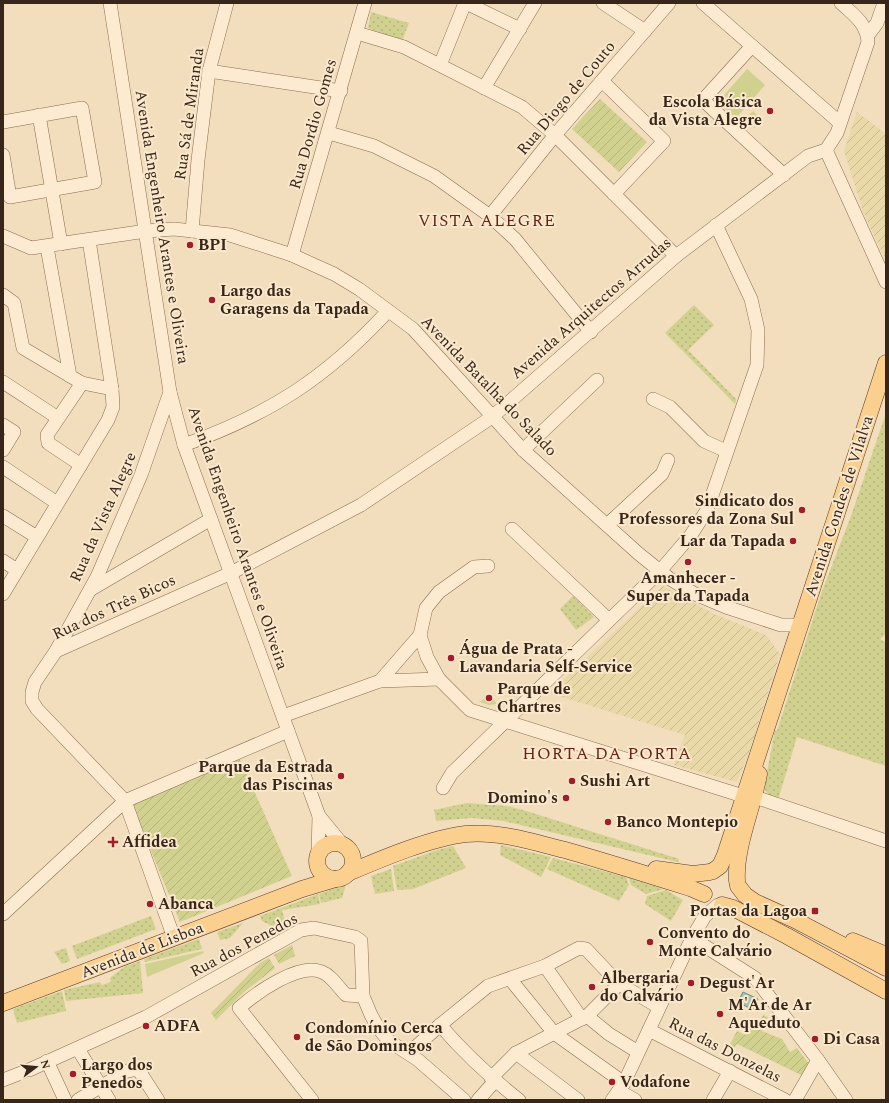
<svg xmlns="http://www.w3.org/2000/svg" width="889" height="1103" font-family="Spectral,serif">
<defs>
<pattern id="farmland-furrows" width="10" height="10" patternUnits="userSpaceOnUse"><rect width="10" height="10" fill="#e9d8a8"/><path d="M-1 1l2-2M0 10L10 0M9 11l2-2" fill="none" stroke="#c9b990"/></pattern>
<pattern id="grass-dots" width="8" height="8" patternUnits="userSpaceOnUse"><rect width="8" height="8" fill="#d0d18f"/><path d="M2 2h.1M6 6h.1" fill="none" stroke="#b3b37b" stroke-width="1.8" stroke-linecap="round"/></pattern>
<pattern id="forest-crowns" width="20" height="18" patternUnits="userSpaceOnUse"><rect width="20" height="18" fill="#d0d18f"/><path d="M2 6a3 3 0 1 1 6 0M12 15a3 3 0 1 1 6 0" fill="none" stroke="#b3b37b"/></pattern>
<pattern id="garden-furrows" width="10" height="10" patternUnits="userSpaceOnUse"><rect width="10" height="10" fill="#d0d18f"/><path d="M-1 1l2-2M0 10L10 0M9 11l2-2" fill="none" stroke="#b3b37b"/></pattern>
</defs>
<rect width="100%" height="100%" fill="#f2ddbc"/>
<!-- farmland -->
<g fill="url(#farmland-furrows)">
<polygon points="857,112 886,134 886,261 864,214 844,151"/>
<polygon points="663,586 714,614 766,635 780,654 750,750 737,782 674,765 685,735 549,693"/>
</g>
<!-- grass -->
<g fill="url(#grass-dots)">
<polygon points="371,12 409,23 402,41 368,28"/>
<polygon points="694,305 714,325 688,350 736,399 735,404 665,333"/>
<polygon points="886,413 886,634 880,639 886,642 886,766 797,737 778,800 769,796 764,788 775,730 777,731 821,594 851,516"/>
<polygon points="573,596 594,617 576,630 560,609"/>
<polygon points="467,803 507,806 523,810 679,859 678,862 504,821 472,818 436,821 434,810"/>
<polygon points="501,845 551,857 541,877 500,855"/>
<polygon points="453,846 466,868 413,889 397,890 393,866 437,850"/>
<polygon points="553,858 626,877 629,885 619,901 547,869"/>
<polygon points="391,869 394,891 375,894 371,876"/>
<polygon points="629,878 664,889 646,894 631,885"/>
<polygon points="346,884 342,898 321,903 319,894"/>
<polygon points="666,890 683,900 671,921 645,904 647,896"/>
<polygon points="318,894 320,904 282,910 285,922 272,926 262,921 260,916"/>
<polygon points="151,916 156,929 77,959 72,946"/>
<polygon points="243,923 230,938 220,940 217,932"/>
<polygon points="199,939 202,949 145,962 144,959"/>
<polygon points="66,948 70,961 62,964 54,952"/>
<polygon points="140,961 143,993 66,1001 64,990 100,982 102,985 111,982 110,978 124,967"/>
<polygon points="62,991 66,1011 17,1023 13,1009"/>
</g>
<!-- forest -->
<polygon fill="url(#forest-crowns)" points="753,111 762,120 754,128 745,119"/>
<!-- garden -->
<g fill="url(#garden-furrows)">
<polygon points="600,99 647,142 619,172 572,129"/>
<polygon points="239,757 292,876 180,922 132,804"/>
<polygon points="292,945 295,956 279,964 274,955"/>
<polygon points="269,958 275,968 244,992 216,1020 211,1013 260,963"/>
<polygon points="763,1015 768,1017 762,1031 782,1039 790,1052 797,1048 809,1064 803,1076 737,1044 733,1050 728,1048 737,1031 746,1035 754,1019 760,1021"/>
</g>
<!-- pitch -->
<g fill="#d0d18f">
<polygon points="747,69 765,85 736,118 718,102"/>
<polygon points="490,694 497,704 489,705 480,702"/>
<polygon points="203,951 204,953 147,977 145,964"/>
</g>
<!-- water -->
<polygon fill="#a0c3b5" stroke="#679183" points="743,992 758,999 753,1010 738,1002"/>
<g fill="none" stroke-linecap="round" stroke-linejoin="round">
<defs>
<g id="minor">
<polyline points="110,3 170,392 184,445 319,816 342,844"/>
<polyline points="466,3 520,29"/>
<polyline points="603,3 645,31"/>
<polyline points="703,3 840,123"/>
<polyline points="357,33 404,47 522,107 555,135 676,256"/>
<polyline points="868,35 877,23 884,3"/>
<polyline points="752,46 703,100 784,175"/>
<polyline points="440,65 465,3"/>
<polyline points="209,71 341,91"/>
<polyline points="602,81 664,141 614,194"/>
<polyline points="484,88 535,3"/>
<polyline points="39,115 61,244"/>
<polyline points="3,122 82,108 95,182 10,197 3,155"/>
<polyline points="329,133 374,146 434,176 490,216 515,239 591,332"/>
<path d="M826,150L837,133L868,42C867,24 854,15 841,3"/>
<polyline points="826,150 886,282"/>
<polyline points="490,216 555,135 669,3"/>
<polyline points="192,231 198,160 209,71 227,3"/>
<polyline points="3,236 31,248 146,231 174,229 230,235 292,255 334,274 359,289 413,329 523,450 639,554 670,579 695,594 726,607 781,625 799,625"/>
<polyline points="47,247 70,376 82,383 112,389"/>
<polyline points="292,255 365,3"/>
<polyline points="3,295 14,303 23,348 70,376"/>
<polyline points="3,382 58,418"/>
<polyline points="653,399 670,407 704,441 726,451"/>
<polyline points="3,425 14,432 3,450"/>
<path d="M184,445C270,414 326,378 388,311"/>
<polyline points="523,450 597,380"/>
<polyline points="81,465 48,443 47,435 82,383"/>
<polyline points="3,467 57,503"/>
<polyline points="3,516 37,537"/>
<polyline points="607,525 662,474 668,460"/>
<polyline points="512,529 609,620"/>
<polyline points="3,561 17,570"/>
<polyline points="488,566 474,567 439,592 426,608 420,635 427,657 439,679 470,710 743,796"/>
<polyline points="90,590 211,519"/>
<polyline points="3,594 108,420 113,407 112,389 89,240"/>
<polyline points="56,651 97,577 141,475 170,392"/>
<polyline points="380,681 420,635"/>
<polyline points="283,716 380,681 439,679"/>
<polyline points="443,788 452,773 660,571 691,535 707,510 757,365 758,330 751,299 716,225"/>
<polyline points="755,797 886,841"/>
<polyline points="318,854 319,816"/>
<polyline points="3,914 125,801 288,731"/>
<polyline points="174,938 125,801 37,709 32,701 32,692 35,682 56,651 231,573 361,505 492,417 676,256 808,156 826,150"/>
<polyline points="692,938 755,978 818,1060 846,1100"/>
<polyline points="545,966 582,1019"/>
<polyline points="510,979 554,1033 624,1083"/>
<polyline points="587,1016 609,1034 638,1052"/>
<path d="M440,1025C464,1053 490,1077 519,1100"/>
<polyline points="649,1030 785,1100"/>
<polyline points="78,1049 109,1100"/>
<polyline points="409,1053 440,1025 488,986 545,966 579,948 586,949 619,984 659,1007"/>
<polyline points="516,1053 578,1100"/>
<polyline points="47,1061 65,1100"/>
<polyline points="29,1070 146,1017 301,930 314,928 355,937 361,941 363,996 371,1015 379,1029 389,1041 418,1060 464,1100"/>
<polyline points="491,1078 516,1053 587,1016 619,984"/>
<polyline points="3,1080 21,1073"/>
<polyline points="619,1091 635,1100"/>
<polyline points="78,1100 127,1071 138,1069 158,1100"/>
<path d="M312,1100L239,1008C256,993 299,962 322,972C332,976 338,987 346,995L363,996"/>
<polyline points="478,1100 495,1081"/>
<polyline points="612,1100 624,1083 692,938 705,916 718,905"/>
<polyline points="713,1100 730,1071"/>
<polyline points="795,1100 818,1060"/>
</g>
<g id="major">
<circle cx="335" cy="861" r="18"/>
<polyline points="656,869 693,874 710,872"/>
<polyline points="713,871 720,866 725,855 886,363"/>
<path d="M348,873C381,859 430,838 466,834C499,831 533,842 565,850C607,862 649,875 690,888L704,894"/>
<path d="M737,881C735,847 753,808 759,774"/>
<polyline points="738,886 745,895 755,902 795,920 886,968"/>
<polyline points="722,905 733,908 787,936 886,991"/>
<polyline points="853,941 886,955"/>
<polyline points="3,1003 302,889 335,879"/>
</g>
</defs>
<!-- minor casing -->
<use href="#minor" stroke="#8b6c53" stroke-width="14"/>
<!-- major casing -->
<use href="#major" stroke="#583a29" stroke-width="17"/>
<!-- minor -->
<use href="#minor" stroke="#fcebd0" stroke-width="13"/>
<!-- major -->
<use href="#major" stroke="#fbcf8e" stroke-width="16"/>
</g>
<!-- markers -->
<g fill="#a11d2a" stroke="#f9e8cc" stroke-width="1.5">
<circle cx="770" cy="111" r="4"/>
<circle cx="190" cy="245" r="4"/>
<circle cx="212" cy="300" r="4"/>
<circle cx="802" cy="510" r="4"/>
<circle cx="793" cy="541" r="4"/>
<circle cx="688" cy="562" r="4"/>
<circle cx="451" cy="658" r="4"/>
<circle cx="489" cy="698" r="4"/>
<circle cx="341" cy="776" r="4"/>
<circle cx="572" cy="781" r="4"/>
<circle cx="566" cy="798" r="4"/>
<circle cx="608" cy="822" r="4"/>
<path d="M111 836h4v4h4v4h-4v4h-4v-4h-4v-4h4z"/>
<circle cx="150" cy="904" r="4"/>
<rect x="811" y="907" width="8" height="8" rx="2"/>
<circle cx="650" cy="942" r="4"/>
<circle cx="691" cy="983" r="4"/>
<circle cx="592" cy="987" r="4"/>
<circle cx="720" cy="1014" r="4"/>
<circle cx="146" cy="1026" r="4"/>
<circle cx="297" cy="1037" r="4"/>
<circle cx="815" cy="1039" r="4"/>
<circle cx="73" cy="1074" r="4"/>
<circle cx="612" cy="1082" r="4"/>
</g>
<g text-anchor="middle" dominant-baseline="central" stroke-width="4" stroke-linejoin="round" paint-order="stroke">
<!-- street labels -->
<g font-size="16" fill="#39261a" stroke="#f9e8cc">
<text transform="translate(566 98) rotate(-50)">Rua Diogo de Couto</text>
<text transform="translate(189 114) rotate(-82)">Rua Sá de Miranda</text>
<text transform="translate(313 124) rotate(-74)">Rua Dordio Gomes</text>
<text transform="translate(162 227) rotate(81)">Avenida Engenheiro Arantes e Oliveira</text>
<text transform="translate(591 308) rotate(-41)">Avenida Arquitectos Arrudas</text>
<text transform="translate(489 386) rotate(46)">Avenida Batalha do Salado</text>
<text transform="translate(839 506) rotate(-72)">Avenida Condes de Vilalva</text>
<text transform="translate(103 517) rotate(-66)">Rua da Vista Alegre</text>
<text transform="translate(238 538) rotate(71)">Avenida Engenheiro Arantes e Oliveira</text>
<text transform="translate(114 607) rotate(-25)">Rua dos Três Bicos</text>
<text transform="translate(244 945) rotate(-28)">Rua dos Penedos</text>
<text transform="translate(142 950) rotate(-21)">Avenida de Lisboa</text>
<text transform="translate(725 1050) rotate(27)">Rua das Donzelas</text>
</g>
<!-- poi labels -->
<g font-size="16" font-weight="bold" fill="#39261a" stroke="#f9e8cc" text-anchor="start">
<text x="762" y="102" text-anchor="end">Escola Básica<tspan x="762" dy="18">da Vista Alegre</tspan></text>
<text x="198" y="245">BPI</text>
<text x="220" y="291">Largo das<tspan x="220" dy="18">Garagens da Tapada</tspan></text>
<text x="794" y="501" text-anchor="end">Sindicato dos<tspan x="794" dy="18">Professores da Zona Sul</tspan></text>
<text x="785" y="541" text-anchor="end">Lar da Tapada</text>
<text x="688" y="578" text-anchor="middle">Amanhecer -<tspan x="688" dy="18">Super da Tapada</tspan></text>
<text x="459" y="649">Água de Prata -<tspan x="459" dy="18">Lavandaria Self-Service</tspan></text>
<text x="497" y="689">Parque de<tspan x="497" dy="18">Chartres</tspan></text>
<text x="333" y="767" text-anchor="end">Parque da Estrada<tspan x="333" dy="18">das Piscinas</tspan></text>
<text x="580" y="781">Sushi Art</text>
<text x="558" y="798" text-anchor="end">Domino's</text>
<text x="616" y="822">Banco Montepio</text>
<text x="122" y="842">Affidea</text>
<text x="158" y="904">Abanca</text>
<text x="807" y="911" text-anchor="end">Portas da Lagoa</text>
<text x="658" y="933">Convento do<tspan x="658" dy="18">Monte Calvário</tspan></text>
<text x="600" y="978">Albergaria<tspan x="600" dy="18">do Calvário</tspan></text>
<text x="699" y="983">Degust'Ar</text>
<text x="728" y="1005">M'Ar de Ar<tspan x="728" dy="18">Aqueduto</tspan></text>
<text x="154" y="1026">ADFA</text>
<text x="305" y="1028">Condomínio Cerca<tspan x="305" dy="18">de São Domingos</tspan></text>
<text x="823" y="1039">Di Casa</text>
<text x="81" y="1065">Largo dos<tspan x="81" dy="18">Penedos</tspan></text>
<text x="620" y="1082">Vodafone</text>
</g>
<!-- neighbourhood labels -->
<g font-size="17" letter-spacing="1" fill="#6a1f15" stroke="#f9e8cc">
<text x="487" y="221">VISTA ALEGRE</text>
<text x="607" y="754">HORTA DA PORTA</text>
</g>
</g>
<!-- border -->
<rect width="889" height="1103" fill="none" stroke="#39261a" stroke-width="8"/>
<!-- north arrow -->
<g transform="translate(36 1067) rotate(74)" stroke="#f9e8cc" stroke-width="3" paint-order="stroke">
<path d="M0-3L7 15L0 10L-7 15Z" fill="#39261a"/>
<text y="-6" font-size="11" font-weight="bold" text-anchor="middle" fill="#39261a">N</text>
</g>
</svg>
